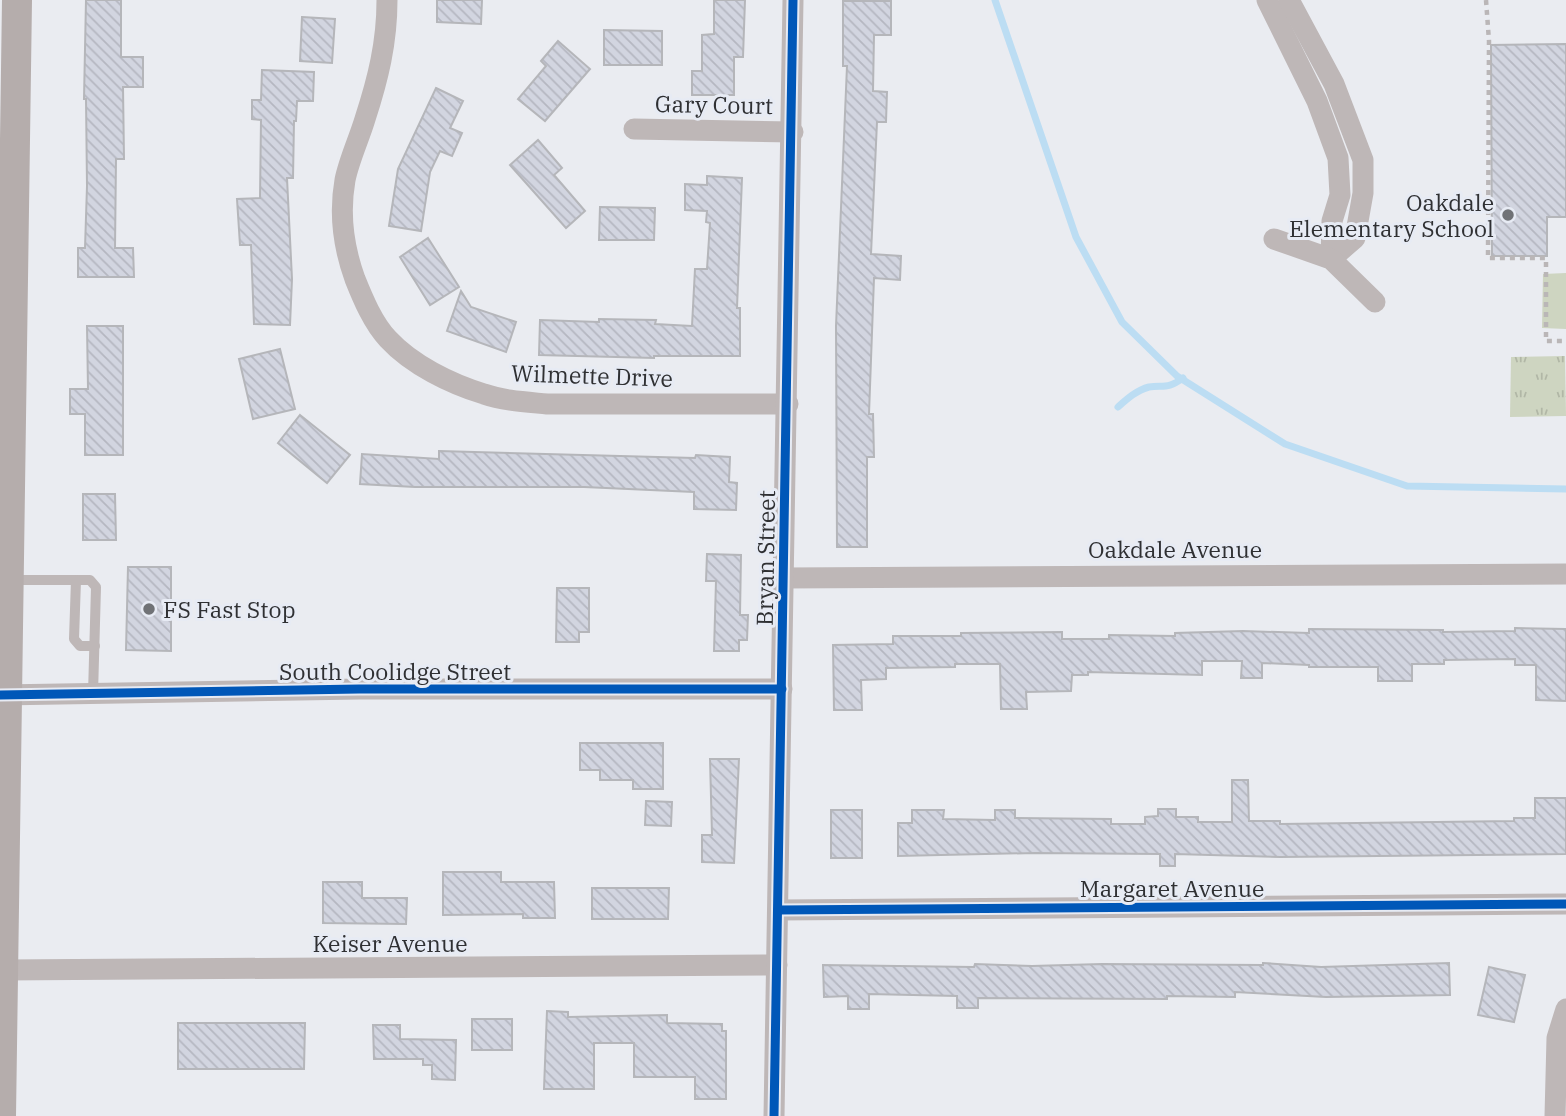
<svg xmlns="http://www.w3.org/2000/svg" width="1566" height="1116" font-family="'IBM Plex Serif',serif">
<defs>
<pattern id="park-tufts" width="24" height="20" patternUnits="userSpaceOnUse" patternTransform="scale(1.75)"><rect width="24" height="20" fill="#ced5c1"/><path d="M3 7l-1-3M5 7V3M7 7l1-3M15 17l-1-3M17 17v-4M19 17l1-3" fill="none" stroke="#b1b7a6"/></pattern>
<pattern id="building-back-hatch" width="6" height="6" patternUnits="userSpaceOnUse" patternTransform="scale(1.75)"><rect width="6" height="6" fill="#d2d5e0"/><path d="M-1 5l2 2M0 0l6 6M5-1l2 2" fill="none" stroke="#b5b7c1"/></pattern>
</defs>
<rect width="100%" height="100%" fill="#eaecf1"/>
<!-- park -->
<polygon fill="url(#park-tufts)" points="1565,356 1566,416 1510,417 1511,357"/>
<!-- garden -->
<polygon fill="#ced5c1" points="1566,273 1566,329 1542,328 1543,274"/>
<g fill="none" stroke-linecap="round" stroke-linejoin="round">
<!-- stream -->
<g stroke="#bcddf3" stroke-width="7">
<polyline points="995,0 1076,237 1122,322 1177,376 1285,444 1407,486 1566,489"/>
<path d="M1118,407C1127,399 1137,390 1149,387C1164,385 1168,389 1183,378"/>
</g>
</g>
<!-- building -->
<g fill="url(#building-back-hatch)" stroke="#b5b6ba" stroke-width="2">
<polygon points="86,0 121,0 121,57 143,57 143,87 123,87 124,159 116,159 115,248 133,248 134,277 78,277 78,248 85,248 87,186 86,99 84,99"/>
<polygon points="437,0 482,0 481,24 437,22"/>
<polygon points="714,0 745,0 743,57 734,57 734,95 692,95 692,71 702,71 702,35 714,34"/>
<polygon points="843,1 891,1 891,35 874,35 873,91 887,92 886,122 877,122 871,254 901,256 900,280 874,278 869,414 873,414 874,457 867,457 867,547 837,547 836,326 847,66 843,66"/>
<polygon points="302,17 335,19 332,63 300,61"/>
<polygon points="604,30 662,31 662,65 604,65"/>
<polygon points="558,41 590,69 545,121 518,99 546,66 541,61"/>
<polygon points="1566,44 1566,217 1547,217 1547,256 1492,256 1491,45"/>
<polygon points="262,70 314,72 313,101 297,101 296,121 294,121 293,178 287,178 292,279 290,325 254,324 251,245 240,245 237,199 260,198 261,120 252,119 252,100 261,100"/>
<polygon points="436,88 463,101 450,128 462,133 452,156 440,151 430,172 421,231 389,226 398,169"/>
<polygon points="538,140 562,168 554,175 585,211 566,228 510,165"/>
<polygon points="707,176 742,178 737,308 740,308 740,356 654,356 654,358 539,355 540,320 599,322 599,319 656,320 655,324 692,326 695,269 707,269 710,223 706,222 707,211 685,210 685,184 707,185"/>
<polygon points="600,207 655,208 654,240 599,240"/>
<polygon points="428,238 459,287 430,305 400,257"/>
<polygon points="461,291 471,307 516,322 506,352 447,331"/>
<polygon points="87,326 123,326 123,455 85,455 85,414 70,414 70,389 88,389"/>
<polygon points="280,349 295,409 253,419 239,359"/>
<polygon points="300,415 350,455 327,483 278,443"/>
<polygon points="439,451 695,458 696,455 730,457 729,482 737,483 736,510 694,509 694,492 584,487 415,487 360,484 362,454 439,459"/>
<polygon points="83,494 115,494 116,540 83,540"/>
<polygon points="707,554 741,555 740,615 748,615 747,640 739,640 739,651 714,651 716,581 706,581"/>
<polygon points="128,567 171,567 171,651 126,650"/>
<polygon points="557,588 589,588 589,632 579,632 579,642 556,642"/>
<polygon points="1515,628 1566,629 1566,701 1536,700 1536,665 1515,665 1515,659 1444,660 1444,664 1412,664 1412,681 1378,681 1378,667 1309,667 1309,665 1262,663 1262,678 1241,678 1242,661 1202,661 1202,675 1088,672 1088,675 1072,675 1071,691 1026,692 1027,709 1001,709 1000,664 955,664 955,667 886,668 886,679 861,680 862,710 834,710 833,645 893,644 893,636 961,636 961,633 1062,632 1062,639 1109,639 1109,635 1175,636 1175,633 1243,631 1309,633 1309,629 1443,630 1443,632 1515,631"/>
<polygon points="580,743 663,743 663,789 633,789 633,780 600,780 600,770 580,770"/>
<polygon points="710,759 739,759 734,863 702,862 702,835 712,835"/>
<polygon points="1232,780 1248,780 1249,821 1280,821 1280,824 1514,821 1514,818 1535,818 1535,798 1566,798 1566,854 1280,857 1175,854 1175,866 1160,866 1160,854 1035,853 898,856 898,823 912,823 912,810 944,810 943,819 995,820 995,810 1015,810 1015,818 1111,819 1111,824 1145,824 1145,817 1158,816 1158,809 1176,809 1176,817 1198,817 1198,822 1232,822"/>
<polygon points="646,801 672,802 671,826 645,825"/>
<rect x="831" y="810" width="31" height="48"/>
<polygon points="443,872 501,872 501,882 554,882 555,918 523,918 523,914 443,915"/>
<polygon points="323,882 362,882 362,898 407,898 406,924 323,923"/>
<polygon points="592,888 669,888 668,919 592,919"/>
<polygon points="1263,963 1321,967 1449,963 1450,995 1326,997 1235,992 1235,997 1167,996 1167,999 978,998 978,1008 957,1008 957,996 869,994 869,1009 848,1009 848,996 824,997 823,965 974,967 975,964 1032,966 1102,964 1263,965"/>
<polygon points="1489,967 1525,975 1514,1022 1478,1015"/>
<polygon points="547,1011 568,1012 568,1017 667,1015 667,1023 722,1024 722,1031 726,1031 726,1099 695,1099 695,1077 634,1077 634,1043 594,1043 594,1089 544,1089"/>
<rect x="472" y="1019" width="40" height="31"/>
<polygon points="178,1023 305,1023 304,1069 178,1069"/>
<polygon points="373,1025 400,1025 400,1039 456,1040 455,1080 432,1079 432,1065 423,1065 423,1059 374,1059"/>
</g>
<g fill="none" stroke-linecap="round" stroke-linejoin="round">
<!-- path -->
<polyline stroke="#bab6b7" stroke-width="4.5" stroke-dasharray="5 5" stroke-linecap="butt" points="1486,0 1489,41 1488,258 1546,258 1546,341 1566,341"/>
<!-- lane -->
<g stroke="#beb7b7" stroke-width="10">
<polyline points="10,580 90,580 96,587 93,694"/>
<polyline points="76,580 74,639 80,646 95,646"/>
</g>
<!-- street -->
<g stroke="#beb7b7" stroke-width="21">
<path d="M387,0C387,43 378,79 365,119C359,139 349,160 345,180C339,214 343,246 355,279C363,299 373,323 388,339C412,365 451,384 484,394C504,401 526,402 547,404H788"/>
<polyline points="1267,0 1317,101 1338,158 1340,195 1332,221 1331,259"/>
<polyline points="1289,0 1334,84 1363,160 1363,193 1355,238 1331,259"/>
<polyline points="634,129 793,132"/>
<polyline points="1274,239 1331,259 1375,302"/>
<polyline points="784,578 1566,574"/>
<polyline points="0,695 359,689 782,689"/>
<polyline points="778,910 1566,904"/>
<polyline points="3,970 777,965"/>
<polyline points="774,1116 793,0"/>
<polyline points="1555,1116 1557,1038 1566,1009"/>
</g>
<!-- secondary -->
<polyline stroke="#b5adac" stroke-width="30" points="1,1116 17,0"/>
<defs>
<g id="cycleway">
<polyline points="0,695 359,689 782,689"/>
<polyline points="778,910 1566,904"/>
<polyline points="774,1116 793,0"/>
</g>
</defs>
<!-- cycleway casing -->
<use href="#cycleway" stroke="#e7ebf4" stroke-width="13"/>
<!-- cycleway -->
<use href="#cycleway" stroke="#0057b8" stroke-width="9"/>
</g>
<!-- markers -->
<g fill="#707276" stroke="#e7ebf4" stroke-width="2.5">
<circle cx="1508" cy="215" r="7"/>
<circle cx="149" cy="609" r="7"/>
</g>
<g text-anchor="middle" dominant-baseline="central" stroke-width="6" stroke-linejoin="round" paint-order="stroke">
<!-- street labels -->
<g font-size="23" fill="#2f3033" stroke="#e7ebf4">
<text transform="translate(714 104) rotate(1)">Gary Court</text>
<text transform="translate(592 375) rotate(2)">Wilmette Drive</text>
<text x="1175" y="549">Oakdale Avenue</text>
<text transform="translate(765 558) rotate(-89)">Bryan Street</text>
<text x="395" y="671">South Coolidge Street</text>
<text x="1172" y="888">Margaret Avenue</text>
<text x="390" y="943">Keiser Avenue</text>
</g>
<!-- poi labels -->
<g font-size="23" fill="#2f3033" stroke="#e7ebf4" text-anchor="end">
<text x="1494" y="202">Oakdale<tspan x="1494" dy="26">Elementary School</tspan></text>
<text x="163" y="609" text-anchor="start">FS Fast Stop</text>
</g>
</g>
</svg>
